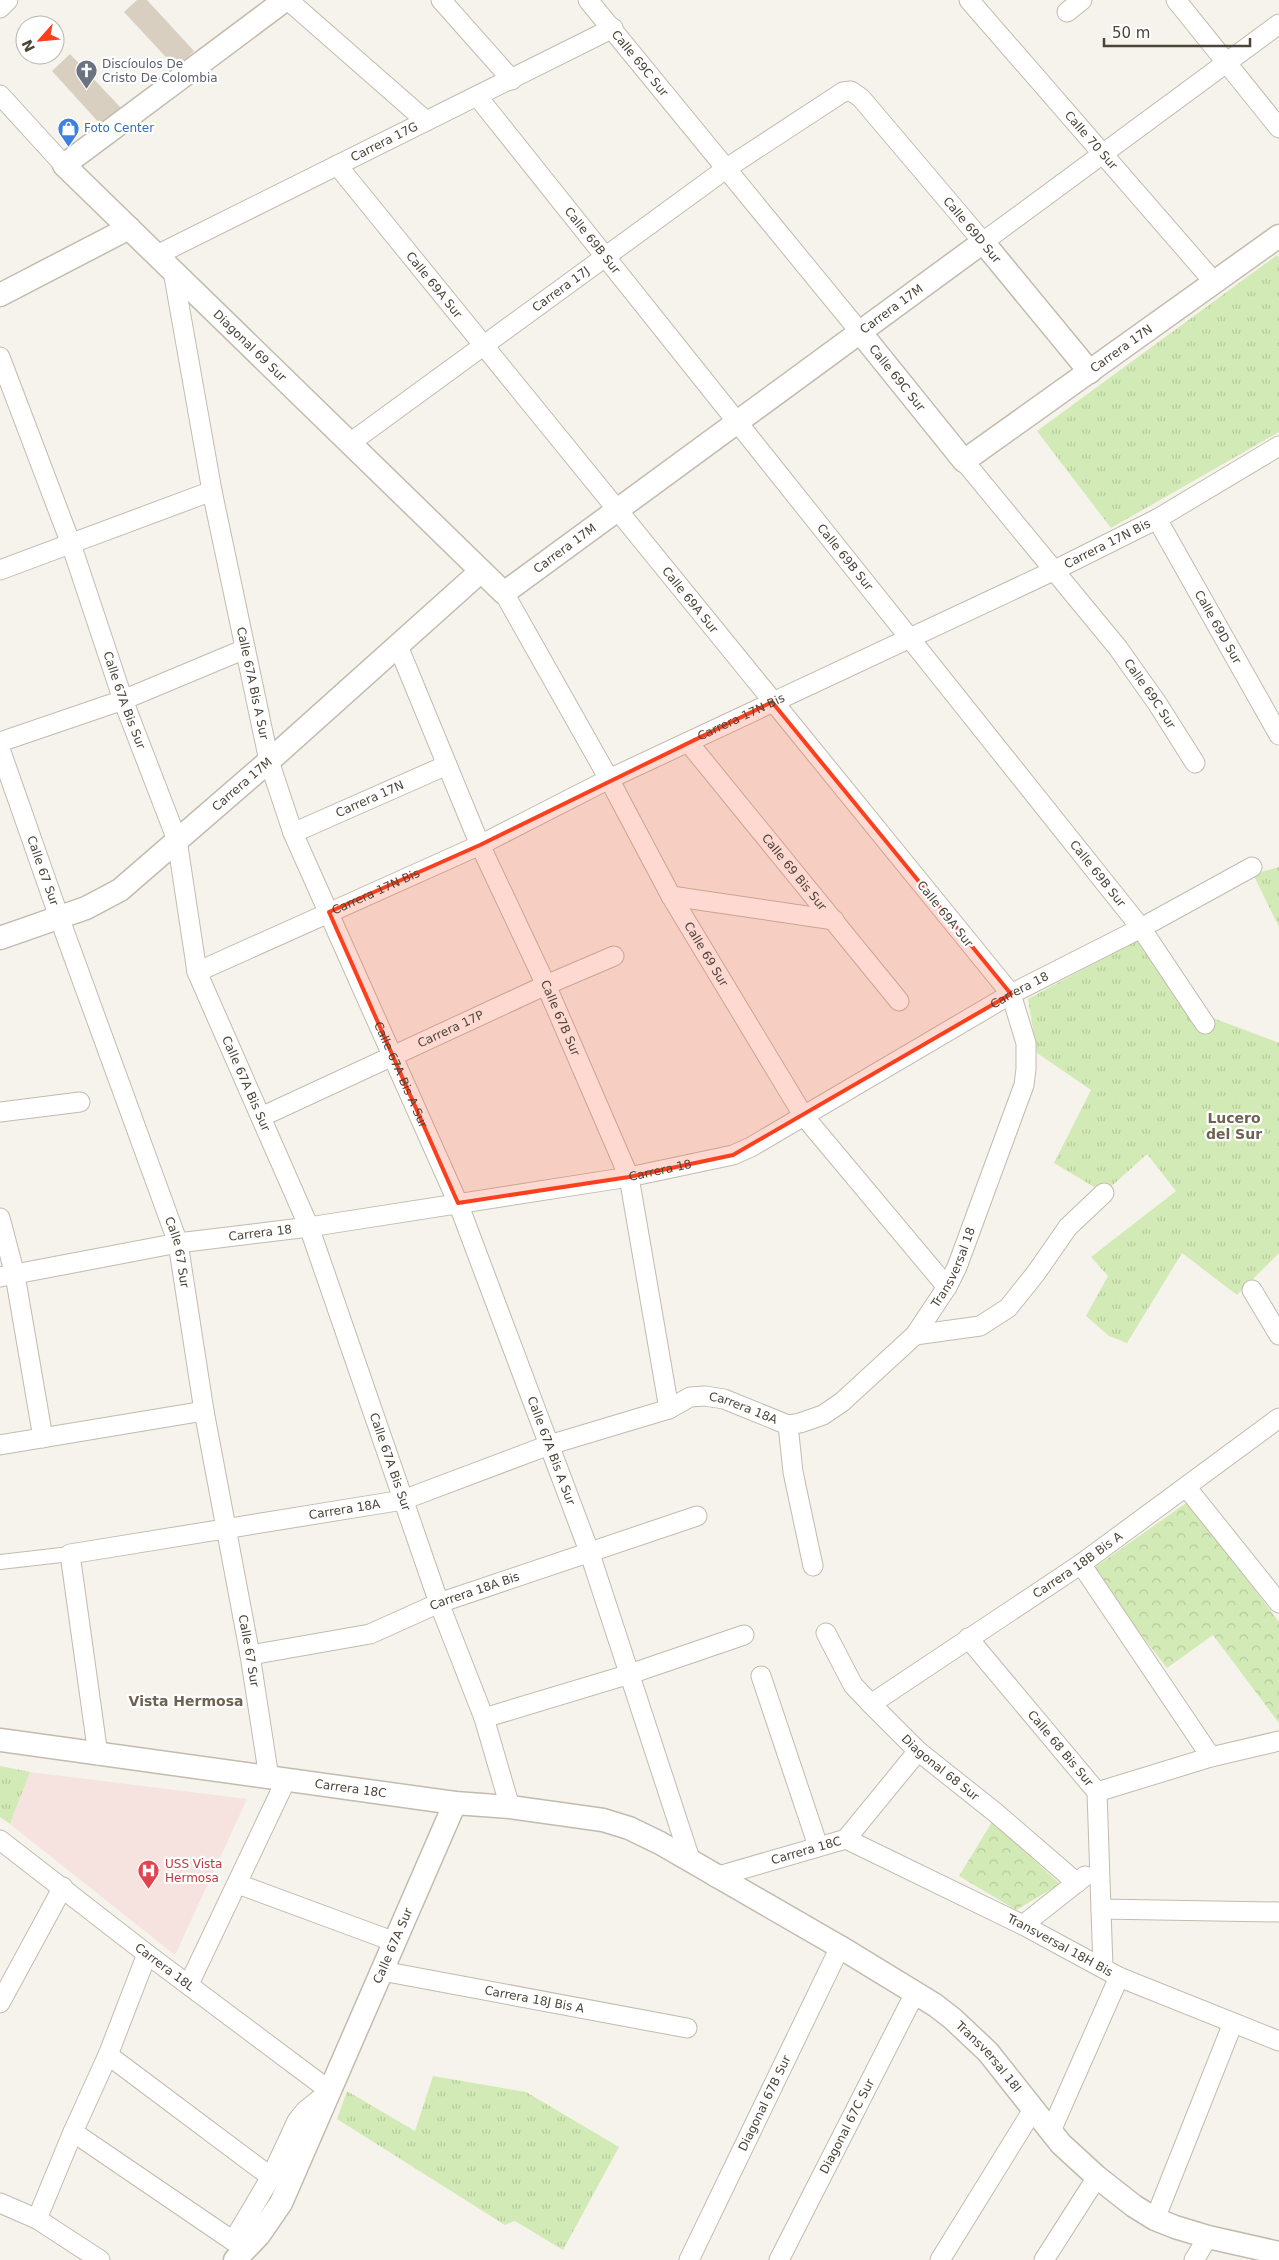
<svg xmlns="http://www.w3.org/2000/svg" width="1279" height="2260" font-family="'DejaVu Sans',sans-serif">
<defs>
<pattern id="grass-tufts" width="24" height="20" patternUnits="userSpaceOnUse" patternTransform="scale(1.25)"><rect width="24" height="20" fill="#d2eab5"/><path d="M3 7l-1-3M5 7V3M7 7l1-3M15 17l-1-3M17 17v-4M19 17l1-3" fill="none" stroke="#b6ca9c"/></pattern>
<pattern id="park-crowns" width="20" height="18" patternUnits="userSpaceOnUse" patternTransform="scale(1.25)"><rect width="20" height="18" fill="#d2eab5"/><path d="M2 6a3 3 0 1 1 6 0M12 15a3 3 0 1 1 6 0" fill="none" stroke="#b6ca9c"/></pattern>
</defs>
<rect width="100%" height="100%" fill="#f6f3ec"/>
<!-- medical -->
<polygon fill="#f6e3e0" points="30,1772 247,1799 175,1955 10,1824"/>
<!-- grass -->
<g fill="url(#grass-tufts)">
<polygon points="1277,255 1279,258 1279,432 1111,528 1037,431"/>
<polygon points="1279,867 1279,927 1253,874"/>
<polygon points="1147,935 1213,1018 1279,1043 1279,1253 1237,1295 1182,1253 1127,1343 1109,1336 1086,1316 1108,1276 1091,1257 1176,1191 1147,1154 1104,1193 1054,1163 1091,1090 1037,1053 1028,999"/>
<polygon points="0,1766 30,1772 10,1824 0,1817"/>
<polygon points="433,2076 526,2092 619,2147 563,2250 515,2221 505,2225 337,2119 347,2091 415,2131"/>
</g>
<!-- park -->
<g fill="url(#park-crowns)">
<polygon points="1189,1501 1279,1622 1279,1723 1213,1635 1167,1668 1091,1570"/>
<polygon points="992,1822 1060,1884 1016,1910 959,1876"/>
</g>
<!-- building -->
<g fill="#d8cfc1">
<polygon points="137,0 147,0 194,51 176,68 124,12"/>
<polygon points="70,54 121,108 102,126 52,71"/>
</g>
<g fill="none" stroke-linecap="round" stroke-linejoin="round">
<defs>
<polyline id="pedestrian" points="0,1562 70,1554"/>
<g id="minor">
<polyline points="288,0 426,121"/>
<polyline points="441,0 512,80"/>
<path id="s1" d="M588,0L860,332"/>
<path id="s2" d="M969,0L1214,282"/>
<polyline points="1176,0 1279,128"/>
<polyline points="0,8 8,0"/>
<polyline points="1067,12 1082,0"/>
<polyline points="0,95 64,165"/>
<path id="s3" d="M477,96L1141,928L1205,1024"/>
<path id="s4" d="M157,255L613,28"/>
<path id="s5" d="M173,271L212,491L269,761L293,833L458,1203L589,1551L691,1862"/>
<path id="s6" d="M0,357L71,544L123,700L177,840L197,972L309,1227L439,1603L484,1718L510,1807"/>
<path id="s7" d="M350,443L727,168L843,92L851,91L861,98L983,242L1279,24"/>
<path id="s8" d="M964,461L1118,648L1157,703L1195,763"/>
<path id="s9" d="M1157,519L1279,735"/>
<polyline points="0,570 212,491"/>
<path id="s10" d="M504,593L609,779L671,896L803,1115L947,1287"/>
<path id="s11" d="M398,646L480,845L546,985L629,1177L669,1409"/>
<polyline points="0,742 123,700 245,649"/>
<path id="s12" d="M688,742L899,1001"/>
<path id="s13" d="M0,749L59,917L178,1243L204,1411L250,1655L269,1778"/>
<path id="s14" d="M293,833L447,765"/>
<polyline points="671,896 834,920"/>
<path id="s15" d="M197,972L480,845L609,779L1053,571L1157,519L1279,446"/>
<polyline points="0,1112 80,1102"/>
<path id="s16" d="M261,1117L546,985L614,956"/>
<polyline points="0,1218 15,1275 43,1438"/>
<path id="s17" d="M0,1277L178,1243L309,1227L629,1177L733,1155L751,1147L1011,994L1141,928L1252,867"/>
<polyline points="1252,1290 1279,1335"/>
<polyline points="915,1335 980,1326 1008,1308 1036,1273 1068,1227 1104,1193"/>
<polyline points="788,1425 793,1472 813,1566"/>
<polyline points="0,1445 204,1411"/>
<polyline points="1187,1488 1279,1603"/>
<polyline points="1081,1564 1211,1757"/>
<path id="s18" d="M826,1633L853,1685L871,1704L918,1751L996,1813L1077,1883"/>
<path id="s19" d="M968,1638L1097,1792L1103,1968"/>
<path id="s20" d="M250,1655L370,1634L439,1603L697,1516"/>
<polyline points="761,1676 818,1846"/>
<path id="s21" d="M871,1704L1081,1564L1279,1418"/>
<polyline points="484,1718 630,1674 744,1635"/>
<path id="s22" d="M98,1755L70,1554L403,1500L549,1445L669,1409L690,1397L705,1396L724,1399L788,1425L800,1423L823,1415L842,1402L915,1335L947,1287L957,1267L1024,1085L1026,1069V1043L1011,994L337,165"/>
<polyline points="1097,1792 1211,1757 1279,1741"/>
<path id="s23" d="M846,1839L1023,1925L1119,1977L1279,2041"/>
<path id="s24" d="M0,1840L147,1954L330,2091L305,2111L297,2121L271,2177L233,2241L73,2132"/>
<path id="s25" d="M715,1877L846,1839L918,1751"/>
<polyline points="238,1884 395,1942"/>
<polyline points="1101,1909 1279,1912"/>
<polyline points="1023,1925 1085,1876"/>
<path id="s26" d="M382,1971L687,2028"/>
<polyline points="189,1984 286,1780"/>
<polyline points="0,2003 63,1887"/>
<polyline points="108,2055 271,2177"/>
<polyline points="1051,2131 1119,1977"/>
<polyline points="0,2203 37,2219 100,2260"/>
<polyline points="37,2219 73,2132 108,2055 147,1954"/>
<polyline points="1155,2219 1233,2023"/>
<path id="s27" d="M689,2260L840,1947"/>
<path id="s28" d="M779,2260L915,1993"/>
<polyline points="940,2260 1034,2108"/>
<polyline points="1044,2260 1097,2177"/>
<polyline points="1194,2260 1208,2237"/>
</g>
<g id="tertiary">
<path id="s29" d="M285,0L64,165L504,593L983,242L1090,372"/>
<polyline points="0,295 129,228"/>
<path id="s30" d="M860,332L964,461L1279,236"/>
<path id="s31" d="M0,938L86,908L120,890L269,761L481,571"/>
<path id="s32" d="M0,1740L455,1803L510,1807L603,1820L629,1828L660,1843L840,1947L935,2005L953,2019L988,2052L1061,2144L1097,2177L1134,2206L1155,2219L1175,2227L1208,2237L1279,2253"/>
<path id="s33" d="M235,2260L259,2235L281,2203L455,1803"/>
</g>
</defs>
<!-- pedestrian casing -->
<use href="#pedestrian" stroke="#c2bbae" stroke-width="16"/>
<!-- minor casing -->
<use href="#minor" stroke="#c2bbae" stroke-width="21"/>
<!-- tertiary casing -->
<use href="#tertiary" stroke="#c2bbae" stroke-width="25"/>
<!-- pedestrian -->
<use href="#pedestrian" stroke="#fff" stroke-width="14"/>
<!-- minor -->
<use href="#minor" stroke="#fff" stroke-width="19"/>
<!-- tertiary -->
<use href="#tertiary" stroke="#fff" stroke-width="22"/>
</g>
<!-- marked area -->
<path fill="#fc3f1d" fill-opacity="0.2" stroke="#fc3f1d" stroke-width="4" stroke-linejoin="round" d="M772,702L1011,994L733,1155L629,1177L458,1203L329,912L480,845Z"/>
<!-- icons -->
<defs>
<symbol id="church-pin" viewBox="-11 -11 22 30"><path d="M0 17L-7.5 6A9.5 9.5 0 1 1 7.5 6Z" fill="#6b7280" stroke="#fff"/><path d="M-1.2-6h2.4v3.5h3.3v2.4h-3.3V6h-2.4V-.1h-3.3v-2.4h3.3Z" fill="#fff"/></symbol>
<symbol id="shop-pin" viewBox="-11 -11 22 30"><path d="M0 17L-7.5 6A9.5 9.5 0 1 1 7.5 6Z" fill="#3f7fe0" stroke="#fff"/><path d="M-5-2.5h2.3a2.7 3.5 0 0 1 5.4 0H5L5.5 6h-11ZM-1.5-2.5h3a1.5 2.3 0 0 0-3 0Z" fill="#fff"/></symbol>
<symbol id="hospital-pin" viewBox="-11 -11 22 30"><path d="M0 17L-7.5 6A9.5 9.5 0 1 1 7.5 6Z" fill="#e0444e" stroke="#fff"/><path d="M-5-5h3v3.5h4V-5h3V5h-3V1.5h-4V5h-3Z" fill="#fff"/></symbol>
</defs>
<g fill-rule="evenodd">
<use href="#church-pin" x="74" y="58" width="25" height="34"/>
<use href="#shop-pin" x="56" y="116" width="25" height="34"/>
<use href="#hospital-pin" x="136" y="1858" width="25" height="34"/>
</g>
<g text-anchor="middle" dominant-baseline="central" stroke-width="4.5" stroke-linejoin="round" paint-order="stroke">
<!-- street labels -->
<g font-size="12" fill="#4b4439" stroke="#fff">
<text stroke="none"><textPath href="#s1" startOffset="82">Calle 69C Sur</textPath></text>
<text stroke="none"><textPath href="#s2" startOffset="186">Calle 70 Sur</textPath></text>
<text stroke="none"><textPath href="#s4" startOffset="254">Carrera 17G</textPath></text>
<text transform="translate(972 230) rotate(50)">Calle 69D Sur</text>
<text stroke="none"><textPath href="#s3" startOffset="185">Calle 69B Sur</textPath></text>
<text transform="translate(434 285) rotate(51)">Calle 69A Sur</text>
<text stroke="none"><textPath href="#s7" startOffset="261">Carrera 17J</textPath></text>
<text stroke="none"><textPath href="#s29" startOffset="1370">Carrera 17M</textPath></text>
<text stroke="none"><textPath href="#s29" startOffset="535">Diagonal 69 Sur</textPath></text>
<text stroke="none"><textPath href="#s30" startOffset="359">Carrera 17N</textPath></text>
<text stroke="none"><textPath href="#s30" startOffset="59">Calle 69C Sur</textPath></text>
<text stroke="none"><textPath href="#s15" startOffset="1006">Carrera 17N Bis</textPath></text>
<text stroke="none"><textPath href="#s29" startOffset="965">Carrera 17M</textPath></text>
<text stroke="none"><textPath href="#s3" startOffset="590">Calle 69B Sur</textPath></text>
<text transform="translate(690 600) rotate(51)">Calle 69A Sur</text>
<text stroke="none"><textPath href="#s9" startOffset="124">Calle 69D Sur</textPath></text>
<text stroke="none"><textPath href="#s5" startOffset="420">Calle 67A Bis A Sur</textPath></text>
<text stroke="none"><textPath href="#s8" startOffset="298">Calle 69C Sur</textPath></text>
<text stroke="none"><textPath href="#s6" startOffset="365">Calle 67A Bis Sur</textPath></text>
<text stroke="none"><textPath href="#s15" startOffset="601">Carrera 17N Bis</textPath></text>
<text stroke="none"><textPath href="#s31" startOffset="291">Carrera 17M</textPath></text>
<text stroke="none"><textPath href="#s14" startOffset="84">Carrera 17N</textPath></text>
<text stroke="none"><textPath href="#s13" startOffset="129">Calle 67 Sur</textPath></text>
<text stroke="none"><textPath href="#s12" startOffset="168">Calle 69 Bis Sur</textPath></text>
<text stroke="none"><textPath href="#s3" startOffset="995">Calle 69B Sur</textPath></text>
<text stroke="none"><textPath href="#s15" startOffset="196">Carrera 17N Bis</textPath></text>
<text transform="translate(945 914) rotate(51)">Calle 69A Sur</text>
<text stroke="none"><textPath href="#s10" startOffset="414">Calle 69 Sur</textPath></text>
<text stroke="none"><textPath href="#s17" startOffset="1074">Carrera 18</textPath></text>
<text stroke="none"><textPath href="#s11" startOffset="406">Calle 67B Sur</textPath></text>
<text stroke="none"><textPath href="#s16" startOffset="209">Carrera 17P</textPath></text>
<text stroke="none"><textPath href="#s5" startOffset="840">Calle 67A Bis A Sur</textPath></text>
<text stroke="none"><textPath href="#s6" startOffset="770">Calle 67A Bis Sur</textPath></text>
<text stroke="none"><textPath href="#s17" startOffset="669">Carrera 18</textPath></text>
<text stroke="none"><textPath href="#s17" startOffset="264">Carrera 18</textPath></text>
<text stroke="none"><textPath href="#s13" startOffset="534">Calle 67 Sur</textPath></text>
<text stroke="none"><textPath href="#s22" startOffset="1186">Transversal 18</textPath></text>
<text stroke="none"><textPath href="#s22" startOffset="901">Carrera 18A</textPath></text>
<text stroke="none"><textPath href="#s5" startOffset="1245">Calle 67A Bis A Sur</textPath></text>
<text stroke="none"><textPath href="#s6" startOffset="1175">Calle 67A Bis Sur</textPath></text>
<text stroke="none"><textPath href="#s22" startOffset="481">Carrera 18A</textPath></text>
<text stroke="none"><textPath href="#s21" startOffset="249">Carrera 18B Bis A</textPath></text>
<text stroke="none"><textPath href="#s20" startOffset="235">Carrera 18A Bis</textPath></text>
<text stroke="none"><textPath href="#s13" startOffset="939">Calle 67 Sur</textPath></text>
<text stroke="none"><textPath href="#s19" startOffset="144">Calle 68 Bis Sur</textPath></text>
<text stroke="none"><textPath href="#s18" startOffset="179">Diagonal 68 Sur</textPath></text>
<text stroke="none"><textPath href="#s32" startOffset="354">Carrera 18C</textPath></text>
<text stroke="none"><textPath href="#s25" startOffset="95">Carrera 18C</textPath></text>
<text stroke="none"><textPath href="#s23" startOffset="239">Transversal 18H Bis</textPath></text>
<text stroke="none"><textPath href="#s33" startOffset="354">Calle 67A Sur</textPath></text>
<text stroke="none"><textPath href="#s24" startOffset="208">Carrera 18L</textPath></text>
<text stroke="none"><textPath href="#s26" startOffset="155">Carrera 18J Bis A</textPath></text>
<text stroke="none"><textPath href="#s32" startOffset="1064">Transversal 18I</textPath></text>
<text stroke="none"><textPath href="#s27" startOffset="174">Diagonal 67B Sur</textPath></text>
<text stroke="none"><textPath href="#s28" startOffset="150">Diagonal 67C Sur</textPath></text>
</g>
<!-- worship labels -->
<g font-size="12" fill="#5b616d" stroke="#fff" text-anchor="start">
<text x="102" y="64">Discíoulos De<tspan x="102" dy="14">Cristo De Colombia</tspan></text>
</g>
<!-- shop labels -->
<g font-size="12" fill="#366cbe" stroke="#fff" text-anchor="start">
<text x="84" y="128">Foto Center</text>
</g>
<!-- health labels -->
<g font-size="12" fill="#be3a42" stroke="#fff" text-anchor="start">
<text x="165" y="1864">USS Vista<tspan x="165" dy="14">Hermosa</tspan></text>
</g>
<!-- neighbourhood labels -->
<g font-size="14" font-weight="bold" fill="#6e6250" stroke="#fff">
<text x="1234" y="1118">Lucero<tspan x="1234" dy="16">del Sur</tspan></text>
<text x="186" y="1701">Vista Hermosa</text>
</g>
</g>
<!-- north arrow -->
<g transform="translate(40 40) rotate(243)"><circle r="24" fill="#ffffff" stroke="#b7b4b0"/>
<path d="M0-4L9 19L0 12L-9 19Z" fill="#fc3f1d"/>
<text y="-8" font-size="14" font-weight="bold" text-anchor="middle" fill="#4b4439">N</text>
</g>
<!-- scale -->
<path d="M1104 38v8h146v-8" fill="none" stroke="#4b4439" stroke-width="2.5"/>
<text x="1112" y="38" font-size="15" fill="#4b4439" stroke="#ffffff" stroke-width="4" paint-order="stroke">50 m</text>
</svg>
